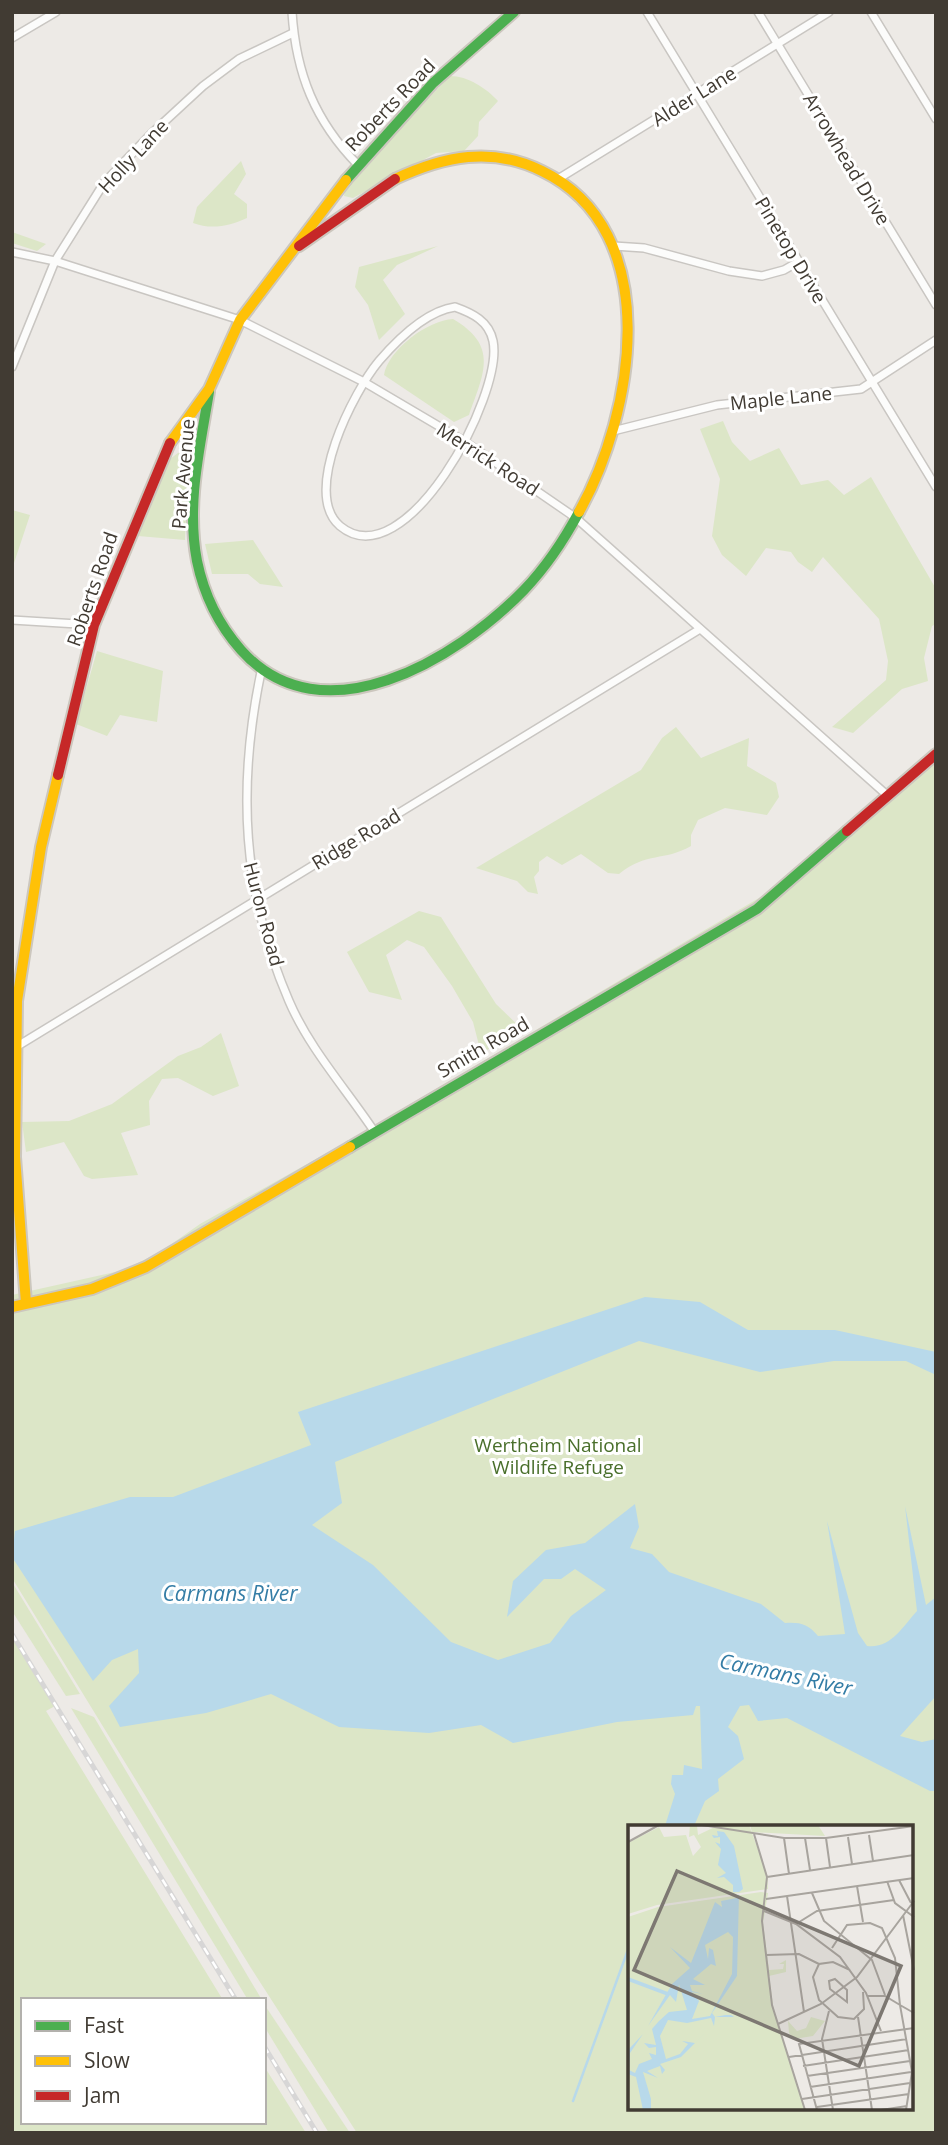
<svg xmlns="http://www.w3.org/2000/svg" width="948" height="2145" font-family="'Open Sans',sans-serif">
<rect width="100%" height="100%" fill="#edeae6"/>
<!-- green -->
<g fill="#dce6c7" fill-rule="evenodd">
<path d="M450,76C468,76 486,88 498,101L479,122L478,136L464,151L436,153L353,198L344,196L346,184Z"/>
<path d="M241,161L246,174L234,194L247,204V218C230,226 211,230 193,223L197,207Z"/>
<polygon points="12,232 46,244 37,251 12,243"/>
<polygon points="438,246 397,265 383,280 405,314 379,340 368,305 355,287 359,267"/>
<path d="M453,319C499,346 484,373 469,415L454,422L384,375C388,350 428,320 453,319Z"/>
<polygon points="723,421 732,442 750,461 779,448 801,485 828,480 844,495 871,477 936,589 936,624 932,626 924,658 928,681 902,689 853,733 832,727 886,680 888,661 879,619 823,557 812,572 798,562 791,552 766,548 746,576 722,555 712,536 720,479 700,429"/>
<polygon points="178,453 184,454 188,465 185,540 138,536 166,462"/>
<polygon points="12,510 30,515 12,569"/>
<polygon points="253,540 283,587 260,584 248,574 212,574 205,544"/>
<polygon points="97,651 163,671 157,722 120,715 107,736 76,724"/>
<path d="M676,727L701,758L749,738L747,766L776,783L779,797L767,815L725,808L698,820L691,835V846C663,862 648,851 619,874L608,873L581,854L562,865L547,856L539,862V871L534,877L538,894L528,892L517,881L476,868L641,770L662,738Z"/>
<path d="M936,760V2133H357L251,1968L12,1578V1295L124,1270L160,1252L200,1224L348,1141L803,872ZM629,1826H911V2108H629Z"/>
<polygon points="419,911 441,917 496,1004 524,1031 481,1053 473,1022 452,986 424,947 407,940 386,955 402,1000 369,992 347,952"/>
<polygon points="221,1033 239,1086 213,1096 178,1078 162,1079 149,1101 150,1125 121,1133 138,1175 92,1179 84,1176 64,1142 26,1152 22,1122 69,1121 112,1104 178,1056 201,1047"/>
<polygon points="12,1582 80,1694 66,1696 12,1611"/>
<polygon points="12,1636 55,1706 46,1711 223,2000 23,2000 23,2122 264,2122 264,2066 306,2133 12,2133"/>
<polygon points="71,1708 94,1717 262,2000 248,2000"/>
<polygon points="264,2004 350,2133 329,2133 264,2026"/>
</g>
<!-- water -->
<path fill="#b8d9ea" d="M645,1297L700,1302L748,1330H835L936,1352V1375L906,1361H834L760,1372L639,1341L335,1462L342,1503L312,1525L373,1565L451,1642L498,1660L550,1643L571,1616L606,1590L575,1569L561,1579H544L507,1617L513,1581L546,1550L585,1543L635,1504L639,1527L630,1548L652,1554L669,1572L761,1604L785,1623C800,1622 808,1624 818,1636L845,1634L827,1521L858,1633L867,1646C891,1649 903,1626 917,1611L905,1506L926,1605L936,1597V1696L900,1736L922,1742L936,1739V1791H930L787,1718L758,1721L749,1705L740,1706L728,1727L738,1736L744,1759L718,1779L719,1791L705,1801L694,1826H665L675,1794L671,1784L672,1775H683L684,1765L702,1769L700,1706H696L693,1715L617,1722L513,1743L481,1725L429,1733L339,1727L271,1694L206,1713L120,1727L109,1706L139,1673L138,1649L112,1660L93,1681L12,1557L15,1531L130,1497H173L311,1445L298,1412Z"/>
<g fill="none" stroke-linecap="round" stroke-linejoin="round">
<!-- stream -->
<polyline stroke="#b8d9ea" stroke-width="2.5" points="573,2101 629,1947"/>
<defs>
<g id="street">
<path d="M292,12C296,74 315,121 358,165"/>
<polyline points="647,12 936,487"/>
<polyline points="758,12 936,305"/>
<polyline points="871,12 936,119"/>
<polyline points="12,38 56,12"/>
<polyline points="558,179 829,12"/>
<polyline points="614,246 644,248 729,271 762,276 784,270 798,262"/>
<polyline points="12,252 55,261 240,320 364,382 464,441 576,518 888,796"/>
<path d="M455,307C472,313 489,321 493,341C504,395 405,580 340,526C301,493 354,391 379,361C398,339 426,311 455,307Z"/>
<polyline points="12,367 55,261 104,183 151,134 203,86 239,59 293,33"/>
<polyline points="613,431 717,405 861,389 936,340"/>
<polyline points="12,620 94,625"/>
<path d="M261,672C237,787 242,892 289,1001C309,1048 346,1089 374,1131"/>
<polyline points="16,1047 700,629"/>
</g>
<g id="fast">
<polyline points="346,180 433,83 514,12"/>
<path d="M209,392C200,448 186,504 197,561C204,595 218,624 241,650C322,741 457,659 524,590C546,567 564,540 579,512"/>
<polyline points="350,1147 757,909 847,831"/>
</g>
<g id="slow">
<path d="M395,179C444,156 492,146 542,171C666,231 634,414 579,512"/>
<polyline points="170,443 209,389 240,320 346,180"/>
<polyline points="26,1303 15,1157 17,1001 41,847 58,775"/>
<polyline points="12,1307 92,1289 146,1267 350,1147"/>
</g>
<g id="jam">
<polyline points="299,246 395,179"/>
<polyline points="58,775 94,625 170,443"/>
<polyline points="847,831 936,754"/>
</g>
</defs>
<!-- street casing -->
<use href="#street" stroke="#c9c6c2" stroke-width="10"/>
<!-- fast casing -->
<use href="#fast" stroke="#ccc7be" stroke-width="14"/>
<!-- slow casing -->
<use href="#slow" stroke="#ccc7be" stroke-width="14"/>
<!-- jam casing -->
<use href="#jam" stroke="#ccc7be" stroke-width="14"/>
<!-- street -->
<use href="#street" stroke="#fcfcfb" stroke-width="7"/>
<!-- fast -->
<use href="#fast" stroke="#4caf50" stroke-width="10"/>
<!-- slow -->
<use href="#slow" stroke="#ffc107" stroke-width="10"/>
<!-- jam -->
<use href="#jam" stroke="#c62828" stroke-width="10"/>
<defs>
<g id="rail">
<polyline points="12,1634 236,2000"/>
<polyline points="264,2046 317,2133"/>
</g>
</defs>
<!-- rail casing -->
<use href="#rail" stroke="#d7d6d6" stroke-width="5"/>
<!-- rail -->
<use href="#rail" stroke="#fff" stroke-width="2.5" stroke-dasharray="8" stroke-linecap="butt"/>
</g>
<g text-anchor="middle" dominant-baseline="central" stroke-width="6" stroke-linejoin="round" paint-order="stroke">
<!-- street labels -->
<g font-size="19" fill="#413b33" stroke="#fff">
<text transform="translate(694 96) rotate(-32)">Alder Lane</text>
<text transform="translate(390 105) rotate(-46)">Roberts Road</text>
<text transform="translate(133 156) rotate(-47)">Holly Lane</text>
<text transform="translate(847 159) rotate(59)">Arrowhead Drive</text>
<text transform="translate(791 250) rotate(59)">Pinetop Drive</text>
<text transform="translate(781 398) rotate(-6)">Maple Lane</text>
<text transform="translate(488 459) rotate(33)">Merrick Road</text>
<text transform="translate(183 474) rotate(-85)">Park Avenue</text>
<text transform="translate(92 589) rotate(-71)">Roberts Road</text>
<text transform="translate(356 839) rotate(-31)">Ridge Road</text>
<text transform="translate(264 914) rotate(75)">Huron Road</text>
<text transform="translate(483 1047) rotate(-30)">Smith Road</text>
</g>
<!-- park labels -->
<g font-size="19" fill="#496f2b" stroke="#fff">
<text x="558" y="1445">Wertheim National<tspan x="558" dy="22">Wildlife Refuge</tspan></text>
</g>
<!-- water labels -->
<g font-size="21" font-style="italic" fill="#347da6" stroke="#fff">
<text x="230" y="1593">Carmans River</text>
<text transform="translate(786 1674) rotate(12)">Carmans River</text>
</g>
</g>
<!-- overview -->
<g transform="translate(628 1825)">
<rect width="285" height="285" fill="#edeae6"/>
<path d="M62,0L69,1L70,10L91,0H121L139,49L140,64L29,80L0,89V18L31,2L36,12L58,10L65,31L73,22L66,10L61,12ZM122,0H190L197,11L124,7ZM133,67L140,68L135,98L141,145L155,144L156,139H151L158,135V147L141,151L146,187L177,285H0V92L30,82ZM183,192L197,196L185,211L166,214L161,208L160,196L169,206L178,203Z" fill="#dce6c7"/>
<path d="M89,6L96,7L106,21L115,64L111,67H105V60L96,52L89,53L98,48L90,40L93,24L87,17L92,19V12L86,13L85,12L84,10L90,11ZM111,69L109,151L84,188L87,192L97,190H103L106,192H87L86,201L83,193L59,198L40,195L32,211L38,234L52,229L60,219L54,216L67,218L77,208L53,232L32,239L37,245L34,249L32,241L19,246L30,253L15,247L23,274V285H15L8,252L0,249L1,224L15,209L2,228L1,245L7,248L11,239L24,234L21,228L28,230V222L21,223L16,218L28,220L24,204L31,196L41,187L59,185L51,159L48,177L42,170L20,201L44,159L62,143L42,122L63,138L87,77L94,82L93,76L109,73ZM100,107L105,112L104,149L82,191L64,194L71,176L64,167L75,169L64,166L62,160H77L65,154L83,139L88,141L85,125L81,123L80,134L77,120Z" fill="#b8d9ea" fill-rule="evenodd"/>
<path fill="none" stroke="#b8d9ea" stroke-width="3.5" d="M0,154L40,169"/>
<path fill="none" stroke="#a8a49e" stroke-width="2" d="M74,0L156,13H198L286,1M126,9L139,52L134,96L144,180L177,285M241,10L245,36M220,12L224,39M156,13L161,49M177,13L182,45M198,13L202,42M0,17L31,0M139,52L286,30M271,55L283,78M259,56L267,78L286,92M229,61L235,97M184,68L196,96L244,135L257,170M159,71L176,187M138,74L286,53M136,86L168,99L212,132L238,168L253,206M275,90L286,145M168,99L189,86L266,75M204,123L219,100L242,98L254,103L267,133L272,180L286,188M138,130L171,129L191,139M222,145L205,137L191,139L185,152L191,175L210,192L226,194L236,184L235,167M207,154L219,165V177L202,164L201,156ZM240,171H257L272,180L284,247L278,285M201,186L194,214L205,285M230,192L244,285M150,199L193,179L229,152L286,76M161,232L279,214M175,241L281,225M179,251L282,236M182,262L283,247M174,274L282,258M189,282L281,269M189,285L171,219L286,203M253,285L279,281"/>
<path fill="#7d7872" fill-opacity="0.15" stroke="#7d7872" stroke-width="3.5" d="M49,46L273,141L231,241L6,145Z"/>
<rect width="285" height="285" fill="none" stroke="#413b33" stroke-width="3.5"/>
</g>
<!-- border -->
<rect width="948" height="2145" fill="none" stroke="#413b33" stroke-width="28"/>
<!-- legend -->
<rect x="21" y="1998" width="245" height="126" fill="#ffffff" stroke="#b3b1ad" stroke-width="2"/>
<rect x="35" y="2021" width="35" height="10" fill="#4caf50" stroke="#b3b1ad" stroke-width="2"/>
<text x="84" y="2033" font-size="21" fill="#413b33">Fast</text>
<rect x="35" y="2056" width="35" height="10" fill="#ffc107" stroke="#b3b1ad" stroke-width="2"/>
<text x="84" y="2068" font-size="21" fill="#413b33">Slow</text>
<rect x="35" y="2091" width="35" height="10" fill="#c62828" stroke="#b3b1ad" stroke-width="2"/>
<text x="84" y="2103" font-size="21" fill="#413b33">Jam</text>
</svg>
